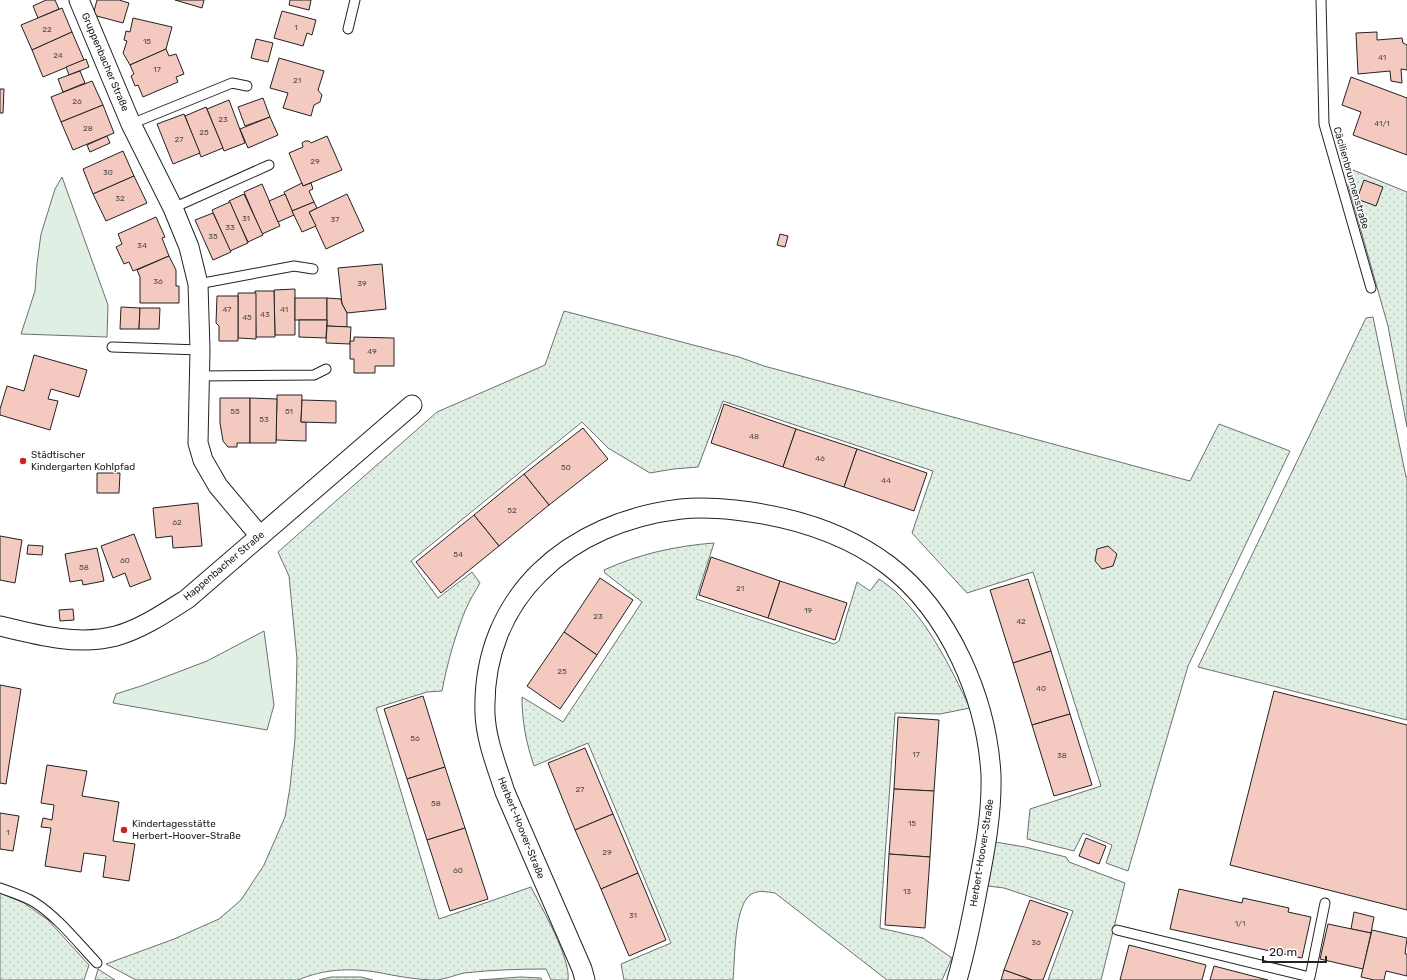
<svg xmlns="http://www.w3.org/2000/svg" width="1407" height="980" font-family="Rubik,sans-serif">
<defs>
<pattern id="grass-dots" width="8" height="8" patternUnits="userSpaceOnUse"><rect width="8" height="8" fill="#e0efe3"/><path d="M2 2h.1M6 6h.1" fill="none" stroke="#c0cdc2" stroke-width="1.8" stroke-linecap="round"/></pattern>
</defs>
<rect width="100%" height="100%" fill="#fff"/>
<!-- grass -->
<g fill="url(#grass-dots)" stroke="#6f6f6f">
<polygon points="1353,170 1407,192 1407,427 1388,326 1348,185"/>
<path d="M564,311L739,357L764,366L1190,481L1219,424L1290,451L1188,666L1128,871L1106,863L1112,845L1083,833L1074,851L1027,839L1030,809L1101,786L1033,572L967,593L912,533L933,471L723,401L698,467L673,469L650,473L608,448L582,422L411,561L438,598L472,572L480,583C475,592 469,601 465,611C455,636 447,664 442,691L427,692L376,708L439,919L531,887C541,907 571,958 568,980H551L546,969C518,969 491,970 464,973C455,975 446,979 437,980C416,980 397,976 376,972C349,968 324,969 298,980H136L106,964L174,939L219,919L241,900L264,865L285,817L290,787L295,739L297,659L289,576L278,552L437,412L545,365Z"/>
<polygon points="1373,317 1406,477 1407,476 1407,720 1198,667 1366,318"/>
<path d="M714,543L696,599L834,644L839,641L857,582L870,591L879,579C885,583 891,588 896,592C930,624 950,667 970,708L940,714L895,713L880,928L923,938L952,958L942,980H887L775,893C767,892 756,889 749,896C734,910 735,959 733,980H624L621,964L671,943L588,743L534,766C526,742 522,722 522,697L563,722L642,602L605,573L604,570C639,554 675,546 714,543Z"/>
<polygon points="995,842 1025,847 1066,857 1069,862 1125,883 1101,980 1048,980 1073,911 1004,888 988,886"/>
<polygon points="0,893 24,903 48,920 89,965 84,980 0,980"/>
<polygon points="98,969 115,980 95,980"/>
<polygon points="331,977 361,977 373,980 319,980"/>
<polygon points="520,977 541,978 542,980 479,980"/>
</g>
<!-- park -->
<g fill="#e0efe3" stroke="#6f6f6f">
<polygon points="62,177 108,305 107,337 21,334 35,291 37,264 41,234 55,189"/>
<polygon points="264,631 274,705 267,730 113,703 116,694 144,685 207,661"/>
</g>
<!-- building -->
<g fill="#f3c9c0" stroke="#222">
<polygon points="46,0 55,0 59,9 38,18 33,6"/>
<polygon points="97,0 119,0 129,3 123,23 93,15"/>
<polygon points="175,0 204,0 202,8"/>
<polygon points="290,0 311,0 309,10 289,5"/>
<polygon points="62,8 72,32 32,50 21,25"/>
<polygon points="282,11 316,20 312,35 307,33 303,46 274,38"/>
<polygon points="133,18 172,27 166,49 130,65 123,53 127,41 124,40 126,31 130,32"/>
<polygon points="72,32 84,60 43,77 32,50"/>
<polygon points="1377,32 1377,40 1402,38 1403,43 1407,45 1407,70 1401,69 1402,83 1391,81 1390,71 1358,74 1356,33"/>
<polygon points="256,39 273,43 268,62 251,58"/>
<polygon points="166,49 169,56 176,54 184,74 176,77 178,82 143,97 138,85 135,86 131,76 134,74 130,65"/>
<polygon points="279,58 324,71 318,90 322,95 320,102 314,105 311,116 283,108 288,93 270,88"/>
<polygon points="86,59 89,67 69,75 66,67"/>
<polygon points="80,71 85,83 63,92 58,79"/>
<polygon points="1351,77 1407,98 1407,155 1353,135 1361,112 1342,105"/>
<polygon points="92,81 103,105 61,122 51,97"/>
<polygon points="0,89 4,89 3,113 0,113"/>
<polygon points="263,98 270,117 245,126 238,107"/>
<polygon points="229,100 245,143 224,151 207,109"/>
<polygon points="103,105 114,133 73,150 61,122"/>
<polygon points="206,107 223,148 201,157 185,116"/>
<polygon points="184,114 200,153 173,164 157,124"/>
<polygon points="270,117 278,135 248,148 240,129"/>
<polygon points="107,136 110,143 90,152 87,145"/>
<polygon points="327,136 342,170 303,186 289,153 303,147 302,143 305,141 309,141 311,143"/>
<polygon points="123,151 134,176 93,194 83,169"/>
<polygon points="134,176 147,203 106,221 93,194"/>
<polygon points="1364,180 1383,187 1376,206 1357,199"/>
<polygon points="302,183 303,186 311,183 313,189 309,191 314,202 292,211 284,192"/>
<polygon points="262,184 280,226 262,234 244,192"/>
<polygon points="244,194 263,235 248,242 229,201"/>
<polygon points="285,194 294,215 278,222 269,201"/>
<polygon points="347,194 364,231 326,249 309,212"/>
<polygon points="230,202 248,243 230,251 212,210"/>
<polygon points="314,202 317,208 309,212 316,226 302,232 292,211"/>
<polygon points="213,213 231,252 213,260 195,220"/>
<polygon points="156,217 165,237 162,238 169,256 133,271 129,262 124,264 116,247 122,244 118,234"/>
<polygon points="780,234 788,236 785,247 777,245"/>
<polygon points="169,256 176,270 176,286 179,286 179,303 140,303 140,277 137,270"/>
<polygon points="382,264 386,309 347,313 342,304 338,268"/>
<polygon points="295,289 295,335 275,335 274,290"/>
<polygon points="255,291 274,291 275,337 256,337"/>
<polygon points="238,293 256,293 256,339 238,338"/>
<polygon points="217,296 238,296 238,341 219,341 219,326 216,323"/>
<rect x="295" y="298" width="32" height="22"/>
<polygon points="327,298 341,299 342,304 347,313 347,327 327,326"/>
<polygon points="121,307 140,308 139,329 120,329"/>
<polygon points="140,308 160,308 159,329 139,329"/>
<polygon points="299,320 327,320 326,338 299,337"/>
<polygon points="327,326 351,327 350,344 326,343"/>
<polygon points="354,337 394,338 394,366 375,366 375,373 354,373 354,359 350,359 350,341 354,341"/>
<polygon points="34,355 87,370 79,397 51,389 48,399 58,401 50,430 0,415 0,409 7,386 24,391"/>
<polygon points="277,395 302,395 301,422 306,422 306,441 276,440"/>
<polygon points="220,398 250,398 250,443 237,443 237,447 228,447 223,441 220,423"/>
<polygon points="250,398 277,399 276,443 250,443"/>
<polygon points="302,400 336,401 336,423 301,422"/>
<polygon points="724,404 796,429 783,467 711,443"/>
<polygon points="583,428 608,459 549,505 524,474"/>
<polygon points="796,429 857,449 844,487 783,467"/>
<polygon points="857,449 927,473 914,511 844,487"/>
<polygon points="97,473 120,473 119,493 97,493"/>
<polygon points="524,474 549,505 499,546 474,515"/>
<polygon points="198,503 202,546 173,548 172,536 156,538 153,508"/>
<polygon points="474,515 499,546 441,593 416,562"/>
<polygon points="134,534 151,579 130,587 125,573 113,578 101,546"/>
<polygon points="0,536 22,540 15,583 0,580"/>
<polygon points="28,545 43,546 42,555 27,554"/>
<polygon points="1108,546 1117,554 1113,566 1102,569 1095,561 1097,549"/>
<polygon points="97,548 104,581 83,585 82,580 70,582 65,554"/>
<polygon points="711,557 780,581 768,618 699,595"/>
<polygon points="600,578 633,600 597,655 564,632"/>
<polygon points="1028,579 1051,651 1013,663 990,590"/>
<polygon points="780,581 847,603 835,640 768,618"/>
<polygon points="73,609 74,620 60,621 59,610"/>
<polygon points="564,632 597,655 560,709 527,686"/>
<polygon points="1051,651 1070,714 1032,725 1013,663"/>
<polygon points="0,685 21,689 6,784 0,783"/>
<polygon points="1274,691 1407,725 1407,910 1230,865"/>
<polygon points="423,696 445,767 407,779 384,709"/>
<polygon points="1070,714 1092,785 1054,796 1032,725"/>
<polygon points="898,717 939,720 934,791 894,789"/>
<polygon points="585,748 613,814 575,830 548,763"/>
<polygon points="47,765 87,771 82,796 119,802 113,841 135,844 129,881 103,877 106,856 84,853 81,872 45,866 51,828 41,827 43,818 52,820 54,805 41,803"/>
<polygon points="445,767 465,828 427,840 407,779"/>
<polygon points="894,789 934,791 930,857 889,854"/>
<polygon points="0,813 19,816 13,851 0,849"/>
<polygon points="613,814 638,873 601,889 575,830"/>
<polygon points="465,828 488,899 450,911 427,840"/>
<polygon points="1086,838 1106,846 1099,864 1079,856"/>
<polygon points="889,854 930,857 925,928 885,925"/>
<polygon points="638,873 666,940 629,956 601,889"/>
<polygon points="1179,889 1242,903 1243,898 1289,908 1288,912 1311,917 1302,958 1170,929"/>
<polygon points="1030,900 1068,913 1043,980 1032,980 1004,970"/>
<polygon points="1354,912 1374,917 1371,933 1351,929"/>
<polygon points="1328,924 1371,933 1363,969 1320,959"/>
<polygon points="1372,930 1407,938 1405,954 1407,954 1407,976 1386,971 1384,980 1374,980 1361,977"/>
<polygon points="1129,945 1206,965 1202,980 1120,980"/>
<polygon points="1214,966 1268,980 1210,980"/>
<polygon points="1004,970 1032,980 1001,980"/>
</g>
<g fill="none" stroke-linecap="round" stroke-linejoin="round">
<defs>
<g id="lane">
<polyline points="1321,0 1324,124 1371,288"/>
<polyline points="348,29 355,0"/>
<polyline points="131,124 232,83 247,86"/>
<polyline points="173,208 269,165"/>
<polyline points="198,284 294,266 313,269"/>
<polyline points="112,347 200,350"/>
<polyline points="199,376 314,375 326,369"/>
<path d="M0,888C11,892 24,896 34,902C58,917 78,943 97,963"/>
<polyline points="1117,930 1310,977 1325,903"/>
</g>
<g id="street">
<polyline points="79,0 131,124 173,208 189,247 198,284 200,350 198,443 203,460 218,486 260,536"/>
<path d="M0,626C37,635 78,646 116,636C141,629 165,613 187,599L412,405"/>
<path d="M585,980L582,969L505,792C497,767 486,740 485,714C481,596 570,522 681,509C699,507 717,508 735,510C789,516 844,532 888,565C950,612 987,700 991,775C992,813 985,850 978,886C972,918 966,949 957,980"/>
</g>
</defs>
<!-- lane casing -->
<use href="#lane" stroke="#222" stroke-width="11"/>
<!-- street casing -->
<use href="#street" stroke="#222" stroke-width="21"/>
<!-- lane -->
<use href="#lane" stroke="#fff" stroke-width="9"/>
<!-- street -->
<use href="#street" stroke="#fff" stroke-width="19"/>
</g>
<!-- markers -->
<g fill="#c62828" stroke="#fff" stroke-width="1.5">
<circle cx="23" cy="461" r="4"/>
<circle cx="124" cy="830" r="4"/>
</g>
<g text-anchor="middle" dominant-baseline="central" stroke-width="3" stroke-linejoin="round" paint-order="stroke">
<!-- number labels -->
<g font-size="8" fill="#564c4a">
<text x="296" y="27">1</text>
<text x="47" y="29">22</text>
<text x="147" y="41">15</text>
<text x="58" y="55">24</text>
<text x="1382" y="57">41</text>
<text x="157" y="69">17</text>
<text x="297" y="80">21</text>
<text x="77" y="101">26</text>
<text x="223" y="119">23</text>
<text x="1382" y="123">41/1</text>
<text x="88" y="128">28</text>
<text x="204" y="132">25</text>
<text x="179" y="139">27</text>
<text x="315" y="161">29</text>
<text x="108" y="172">30</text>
<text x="120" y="198">32</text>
<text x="246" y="218">31</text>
<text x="335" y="219">37</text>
<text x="230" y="227">33</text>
<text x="213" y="236">35</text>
<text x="142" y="245">34</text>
<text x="158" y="281">36</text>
<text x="362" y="283">39</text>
<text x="227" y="309">47</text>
<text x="284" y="309">41</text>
<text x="265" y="314">43</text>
<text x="247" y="317">45</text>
<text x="372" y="351">49</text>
<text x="235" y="411">55</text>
<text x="289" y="411">51</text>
<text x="264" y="419">53</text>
<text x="754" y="436">48</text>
<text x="820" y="458">46</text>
<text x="566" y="467">50</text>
<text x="886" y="480">44</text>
<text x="512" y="510">52</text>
<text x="177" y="522">62</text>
<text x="458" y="554">54</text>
<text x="125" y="560">60</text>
<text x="84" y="567">58</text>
<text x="740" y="588">21</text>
<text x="808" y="610">19</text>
<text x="598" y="616">23</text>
<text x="1021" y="621">42</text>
<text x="562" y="671">25</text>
<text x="1041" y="688">40</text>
<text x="415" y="738">56</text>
<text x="916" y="754">17</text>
<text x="1062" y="755">38</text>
<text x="580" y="789">27</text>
<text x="436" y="803">58</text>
<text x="912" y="823">15</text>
<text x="8" y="832">1</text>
<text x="607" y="852">29</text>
<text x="458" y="870">60</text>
<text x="907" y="891">13</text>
<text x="633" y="915">31</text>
<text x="1240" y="923">1/1</text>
<text x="1036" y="942">36</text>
</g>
<!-- street labels -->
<g font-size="10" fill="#222" stroke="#fff">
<text transform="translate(105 62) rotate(67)">Gruppenbacher Straße</text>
<text transform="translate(1351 178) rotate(74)">Cäcilienbrunnenstraße</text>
<text transform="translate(224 566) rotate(-40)">Happenbacher Straße</text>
<text transform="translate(521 828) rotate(68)">Herbert-Hoover-Straße</text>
<text transform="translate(982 853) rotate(-81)">Herbert-Hoover-Straße</text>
</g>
<!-- poi labels -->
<g font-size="10" fill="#222" stroke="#fff" text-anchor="start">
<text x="31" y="455">Städtischer<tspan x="31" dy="12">Kindergarten Kohlpfad</tspan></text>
<text x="132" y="824">Kindertagesstätte<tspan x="132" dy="12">Herbert-Hoover-Straße</tspan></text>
</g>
</g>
<!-- scale -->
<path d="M1263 956v6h63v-6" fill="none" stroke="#222222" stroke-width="2"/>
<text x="1269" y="956" font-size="12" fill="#222222" stroke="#ffffff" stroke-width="3" paint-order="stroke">20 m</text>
</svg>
